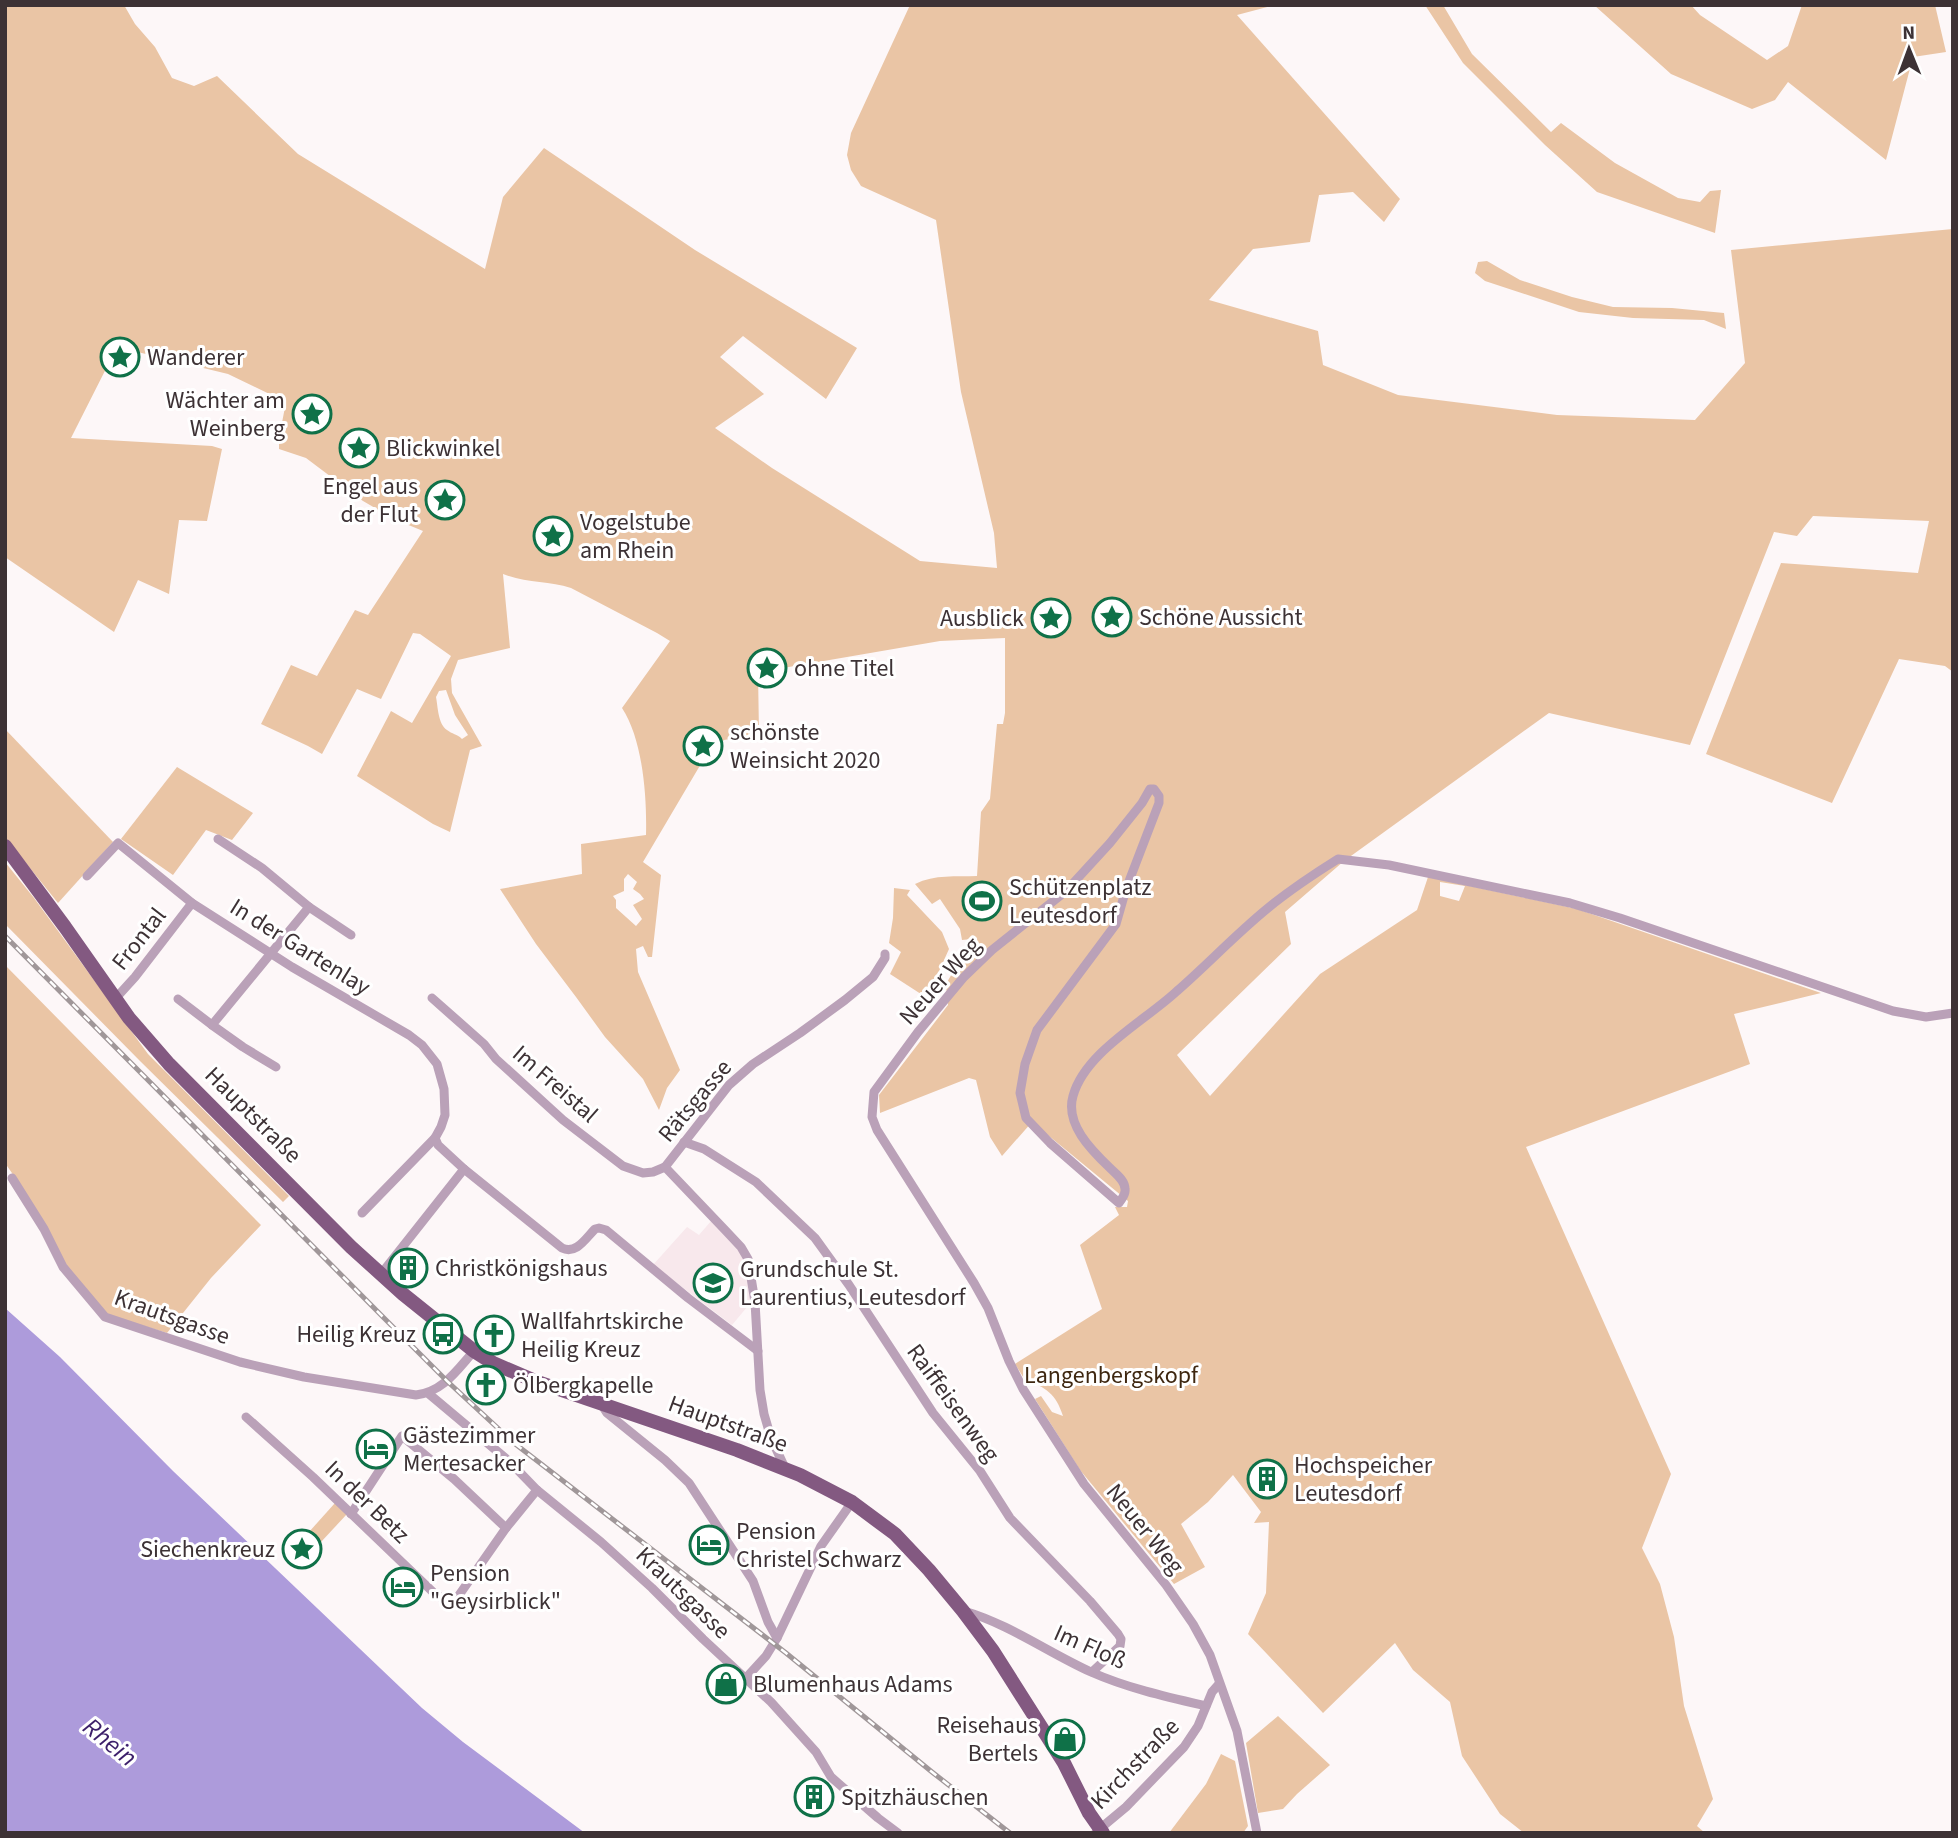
<svg xmlns="http://www.w3.org/2000/svg" width="1958" height="1838" font-family="'Source Sans 3',sans-serif">
<rect width="100%" height="100%" fill="#fdf7f8"/>
<!-- built -->
<polygon fill="#f8e8ec" points="712,1220 736,1247 745,1260 752,1301 732,1325 653,1265 687,1227 699,1235"/>
<!-- green -->
<g fill="#eac5a5" fill-rule="evenodd">
<path d="M5,5H124L135,24L155,47L172,78L194,86L217,76L298,154L485,269L503,197L544,148L695,250L857,348L826,399L743,336L720,357L764,394L715,428L772,468L920,561L997,568L994,533L961,392L936,220L861,186L851,170L847,155L851,133L910,5H1275L1237,15L1400,199L1384,222L1353,192L1319,195L1310,242L1253,249L1209,300L1318,331L1323,365L1398,395L1557,415L1695,420L1745,363L1731,250L1953,229V672L1945,666L1899,659L1832,803L1706,754L1781,563L1918,573L1929,521L1813,516L1797,536L1774,532L1690,745L1549,713L1344,861L1285,912L1291,944L1177,1055L1210,1096L1320,974L1417,910L1428,877L1577,909L1821,993L1734,1014L1750,1064L1526,1147L1671,1474L1642,1548L1660,1584L1674,1637L1684,1706L1713,1799L1697,1826L1705,1833H1524L1500,1814L1462,1756L1450,1702L1413,1670L1395,1643L1323,1713L1248,1634L1266,1593L1269,1522L1254,1523L1261,1512L1233,1475L1208,1502L1181,1524L1205,1567L1174,1584L1080,1470L1035,1399L1041,1396L1052,1412L1063,1416C1056,1394 1046,1387 1025,1380L1015,1364L1102,1309L1080,1245L1119,1215L1115,1207H1127L1128,1201L1032,1122L1002,1156L990,1137L976,1080L969,1078L880,1113L879,1095L948,1005L946,984L972,939L962,940L960,929L940,899L932,904L915,884C935,874 956,877 977,876L981,812L990,799L997,724H1003L1005,713V638L940,641L783,668L766,666L758,672L759,734L724,740L705,757L643,862L661,875L652,957H648L643,946L636,949L638,972L680,1070L667,1088L659,1110L643,1079L605,1037L576,997L536,944L500,889L582,874L581,844L646,835C647,797 643,740 622,708L670,641L657,633L571,588C549,581 525,583 503,574L510,648L458,660L451,679L452,693L482,746L470,750L450,832L433,824L357,776L391,711L412,723L451,656L420,634L413,633L381,699L357,689L322,754L308,746L261,724L291,665L317,676L355,610L368,615L423,531L394,519L363,501L306,458L279,449V438L286,402L228,374L117,347L71,438L212,446L222,449L207,521L179,520L169,594L138,580L114,632L5,557ZM446,690L455,715L468,735L462,739C457,734 452,734 447,730C438,724 438,707 436,697L439,691ZM628,874L637,882L633,889L640,894L644,899L633,905L642,919L636,926L616,908V900L613,896L624,891V879ZM1440,882L1465,886L1459,901L1440,896Z"/>
<polygon points="1425,5 1443,5 1472,54 1551,132 1561,123 1615,163 1678,198 1700,202 1710,191 1721,190 1715,233 1597,192 1545,145 1463,63"/>
<polygon points="1594,5 1691,5 1700,15 1767,60 1788,46 1802,5 1935,5 1946,52 1913,57 1886,160 1788,82 1775,100 1752,109 1671,74"/>
<polygon points="1487,261 1520,280 1572,297 1613,307 1672,308 1724,313 1726,329 1704,320 1633,318 1579,312 1485,281 1475,273 1478,262"/>
<polygon points="5,729 113,842 58,903 5,837"/>
<polygon points="177,767 253,813 232,840 206,830 173,875 121,839"/>
<polygon points="5,862 34,898 148,1054 289,1196 283,1202 140,1061 5,924"/>
<polygon points="894,888 910,890 907,895 942,932 949,949 931,989 924,996 890,974 901,952 889,943 893,918"/>
<polygon points="5,965 261,1225 211,1278 167,1333 105,1314 68,1268 23,1189 5,1163"/>
<polygon points="335,1503 347,1514 321,1542 309,1532"/>
<polygon points="1278,1716 1330,1765 1297,1794 1283,1809 1258,1813 1246,1743"/>
<polygon points="1221,1754 1235,1761 1248,1826 1243,1833 1169,1833 1206,1784"/>
</g>
<!-- water -->
<polygon fill="#ad9bdb" points="5,1308 60,1357 173,1471 422,1708 463,1742 585,1833 5,1833"/>
<g fill="none" stroke-linecap="round" stroke-linejoin="round">
<!-- street -->
<g stroke="#baa1b8" stroke-width="9">
<polyline points="218,839 262,868 309,907 212,1025 243,1047 276,1067"/>
<polyline points="87,876 118,843 192,903 292,967 409,1035 422,1045 437,1064 444,1089 445,1115 441,1127 435,1138 362,1213"/>
<polyline points="309,907 351,935"/>
<polyline points="432,998 484,1044 496,1059 563,1120 623,1166 643,1173 653,1172 665,1167"/>
<polyline points="115,999 135,977 192,903"/>
<polyline points="178,999 212,1025"/>
<path d="M435,1138L438,1145L464,1169L562,1248C576,1255 586,1238 595,1229L599,1228L606,1230L688,1298L758,1351"/>
<polyline points="684,1142 704,1149 756,1182 815,1238 849,1285 933,1413 980,1471 1010,1518 1090,1601 1118,1634 1121,1639 1120,1646 1092,1672"/>
<polyline points="665,1167 726,1231 741,1247 748,1259 755,1302 760,1390 764,1414 771,1438 785,1468"/>
<polyline points="665,1167 729,1085 753,1064 800,1033 845,1000 873,977 885,958 885,954"/>
<path d="M12,1178L44,1229L63,1267L105,1317L240,1362L304,1377L416,1395C443,1392 457,1370 474,1351"/>
<polyline points="381,1274 464,1169"/>
<polyline points="429,1394 510,1462 537,1490 601,1542 652,1588 703,1639 771,1702 816,1752 831,1777 878,1818 898,1833"/>
<polyline points="602,1405 607,1413 665,1460 689,1483 753,1581 768,1622 777,1638"/>
<polyline points="246,1417 313,1477 435,1594 444,1599 457,1598 506,1528 537,1490"/>
<polyline points="351,1514 402,1436 454,1479 506,1528"/>
<path d="M964,1611C1009,1624 1049,1653 1091,1672C1127,1688 1167,1697 1206,1706"/>
<polyline points="745,1679 766,1656 777,1638 821,1546 852,1502"/>
<polyline points="1096,1832 1126,1807 1184,1747 1198,1726 1212,1692 1219,1684"/>
<path d="M1257,1833L1237,1731L1210,1655L1193,1624L1166,1585L1084,1484L1023,1389L1009,1361L988,1308L974,1283L877,1130L872,1117L874,1092L918,1032L963,978L992,950L1066,891L1110,843L1142,803L1150,789H1154L1159,796V803L1126,889L1116,924L1037,1030L1025,1064L1020,1093L1026,1118L1050,1143L1119,1203C1122,1198 1126,1195 1125,1189C1125,1180 1116,1174 1110,1168C1091,1150 1065,1124 1073,1096C1085,1052 1145,1021 1177,991C1208,964 1236,934 1268,908C1290,890 1314,874 1338,859L1389,865L1570,903L1620,918L1893,1011L1926,1017L1953,1013"/>
</g>
<!-- primary -->
<polyline stroke="#835981" stroke-width="14" points="5,846 65,927 129,1018 169,1064 351,1247 403,1294 474,1351 493,1363 535,1381 737,1450 800,1475 852,1502 895,1534 929,1570 963,1611 993,1651 1064,1763 1089,1813 1103,1833"/>
<defs>
<polyline id="rail" points="5,936 384,1318 447,1381 514,1443 786,1653 932,1772 1010,1833"/>
</defs>
<!-- rail casing -->
<use href="#rail" stroke="#a09799" stroke-width="5"/>
<!-- rail -->
<use href="#rail" stroke="#fff" stroke-width="2.5" stroke-dasharray="8" stroke-linecap="butt"/>
</g>
<!-- icons -->
<defs>
<symbol id="sight-ring" viewBox="-11 -11 22 22"><circle r="9.5" fill="#fff" stroke="#0f7148" stroke-width="1.5"/><path d="M0-6L1.8-2.2L6-1.7L2.9 1.2L3.7 5.4L0 3.3L-3.7 5.4L-2.9 1.2L-6-1.7L-1.8-2.2Z" fill="#0f7148"/></symbol>
<symbol id="stadium-ring" viewBox="-11 -11 22 22"><circle r="9.5" fill="#fff" stroke="#0f7148" stroke-width="1.5"/><path d="M0-5a6.5 5 0 1 0 0 10a6.5 5 0 1 0 0-10ZM-3.5-1.8h7v3.6h-7Z" fill="#0f7148"/></symbol>
<symbol id="building-ring" viewBox="-11 -11 22 22"><circle r="9.5" fill="#fff" stroke="#0f7148" stroke-width="1.5"/><path d="M-4-6H4V6H1V3H-1V6H-4ZM-2.5-4.3h1.7v1.8h-1.7ZM.8-4.3h1.7v1.8H.8ZM-2.5-1h1.7V.8h-1.7ZM.8-1h1.7V.8H.8Z" fill="#0f7148"/></symbol>
<symbol id="school-ring" viewBox="-11 -11 22 22"><circle r="9.5" fill="#fff" stroke="#0f7148" stroke-width="1.5"/><path d="M0-5L7-2L0 1L-7-2ZM-4 1L0 2.5L4 1V4Q0 6-4 4Z" fill="#0f7148"/></symbol>
<symbol id="bus-ring" viewBox="-11 -11 22 22"><circle r="9.5" fill="#fff" stroke="#0f7148" stroke-width="1.5"/><path d="M-5-6H5V4H4V6H2V4H-2V6H-4V4H-5ZM-3.5-4V0h7V-4ZM-3.5 1.2v1.5H-2V1.2ZM2 1.2v1.5H3.5V1.2Z" fill="#0f7148"/></symbol>
<symbol id="church-ring" viewBox="-11 -11 22 22"><circle r="9.5" fill="#fff" stroke="#0f7148" stroke-width="1.5"/><path d="M-1.2-6h2.4v3.5h3.3v2.4h-3.3V6h-2.4V-.1h-3.3v-2.4h3.3Z" fill="#0f7148"/></symbol>
<symbol id="hotel-ring" viewBox="-11 -11 22 22"><circle r="9.5" fill="#fff" stroke="#0f7148" stroke-width="1.5"/><path d="M-6-4.5h1.5V1H6V5H4.5V3h-9V5H-6ZM-4 0a1.8 1.8 0 1 1 3.6 0ZM.5 0V-2.5h3Q6-2.5 6 0Z" fill="#0f7148"/></symbol>
<symbol id="shop-ring" viewBox="-11 -11 22 22"><circle r="9.5" fill="#fff" stroke="#0f7148" stroke-width="1.5"/><path d="M-5-2.5h2.3a2.7 3.5 0 0 1 5.4 0H5L5.5 6h-11ZM-1.5-2.5h3a1.5 2.3 0 0 0-3 0Z" fill="#0f7148"/></symbol>
</defs>
<g fill-rule="evenodd">
<use href="#sight-ring" x="98" y="335" width="44" height="44"/>
<use href="#sight-ring" x="290" y="392" width="44" height="44"/>
<use href="#sight-ring" x="337" y="426" width="44" height="44"/>
<use href="#sight-ring" x="423" y="478" width="44" height="44"/>
<use href="#sight-ring" x="531" y="514" width="44" height="44"/>
<use href="#sight-ring" x="1090" y="595" width="44" height="44"/>
<use href="#sight-ring" x="1029" y="596" width="44" height="44"/>
<use href="#sight-ring" x="745" y="646" width="44" height="44"/>
<use href="#sight-ring" x="681" y="724" width="44" height="44"/>
<use href="#stadium-ring" x="960" y="879" width="44" height="44"/>
<use href="#building-ring" x="386" y="1246" width="44" height="44"/>
<use href="#school-ring" x="691" y="1261" width="44" height="44"/>
<use href="#bus-ring" x="421" y="1312" width="44" height="44"/>
<use href="#church-ring" x="472" y="1313" width="44" height="44"/>
<use href="#church-ring" x="464" y="1363" width="44" height="44"/>
<use href="#hotel-ring" x="354" y="1427" width="44" height="44"/>
<use href="#building-ring" x="1245" y="1457" width="44" height="44"/>
<use href="#hotel-ring" x="687" y="1523" width="44" height="44"/>
<use href="#sight-ring" x="280" y="1527" width="44" height="44"/>
<use href="#hotel-ring" x="381" y="1565" width="44" height="44"/>
<use href="#shop-ring" x="704" y="1662" width="44" height="44"/>
<use href="#shop-ring" x="1043" y="1717" width="44" height="44"/>
<use href="#building-ring" x="792" y="1775" width="44" height="44"/>
</g>
<g text-anchor="middle" dominant-baseline="central" stroke-width="6" stroke-linejoin="round" paint-order="stroke">
<!-- poi labels -->
<g font-size="24" fill="#3d3235" stroke="#fff" text-anchor="start">
<text x="147" y="357">Wanderer</text>
<text x="285" y="400" text-anchor="end">Wächter am<tspan x="285" dy="28">Weinberg</tspan></text>
<text x="386" y="448">Blickwinkel</text>
<text x="418" y="486" text-anchor="end">Engel aus<tspan x="418" dy="28">der Flut</tspan></text>
<text x="580" y="522">Vogelstube<tspan x="580" dy="28">am Rhein</tspan></text>
<text x="1139" y="617">Schöne Aussicht</text>
<text x="1024" y="618" text-anchor="end">Ausblick</text>
<text x="794" y="668">ohne Titel</text>
<text x="730" y="732">schönste<tspan x="730" dy="28">Weinsicht 2020</tspan></text>
<text x="1009" y="887">Schützenplatz<tspan x="1009" dy="28">Leutesdorf</tspan></text>
<text x="435" y="1268">Christkönigshaus</text>
<text x="740" y="1269">Grundschule St.<tspan x="740" dy="28">Laurentius, Leutesdorf</tspan></text>
<text x="521" y="1321">Wallfahrtskirche<tspan x="521" dy="28">Heilig Kreuz</tspan></text>
<text x="416" y="1334" text-anchor="end">Heilig Kreuz</text>
<text x="513" y="1385">Ölbergkapelle</text>
<text x="403" y="1435">Gästezimmer<tspan x="403" dy="28">Mertesacker</tspan></text>
<text x="1294" y="1465">Hochspeicher<tspan x="1294" dy="28">Leutesdorf</tspan></text>
<text x="736" y="1531">Pension<tspan x="736" dy="28">Christel Schwarz</tspan></text>
<text x="275" y="1549" text-anchor="end">Siechenkreuz</text>
<text x="430" y="1573">Pension<tspan x="430" dy="28">"Geysirblick"</tspan></text>
<text x="753" y="1684">Blumenhaus Adams</text>
<text x="1038" y="1725" text-anchor="end">Reisehaus<tspan x="1038" dy="28">Bertels</tspan></text>
<text x="841" y="1797">Spitzhäuschen</text>
</g>
<!-- street labels -->
<g font-size="24" fill="#3d3235" stroke="#fff">
<text transform="translate(139 939) rotate(-52)">Frontal</text>
<text transform="translate(300 947) rotate(32)">In der Gartenlay</text>
<text transform="translate(940 981) rotate(-48)">Neuer Weg</text>
<text transform="translate(555 1084) rotate(41)">Im Freistal</text>
<text transform="translate(695 1101) rotate(-50)">Rätsgasse</text>
<text transform="translate(253 1115) rotate(45)">Hauptstraße</text>
<text transform="translate(172 1317) rotate(20)">Krautsgasse</text>
<text transform="translate(953 1403) rotate(54)">Raiffeisenweg</text>
<text transform="translate(728 1424) rotate(20)">Hauptstraße</text>
<text transform="translate(367 1502) rotate(44)">In der Betz</text>
<text transform="translate(1145 1529) rotate(51)">Neuer Weg</text>
<text transform="translate(683 1593) rotate(44)">Krautsgasse</text>
<text transform="translate(1090 1647) rotate(24)">Im Floß</text>
<text transform="translate(1135 1764) rotate(-46)">Kirchstraße</text>
</g>
<!-- park labels -->
<g font-size="24" fill="#3e2710" stroke="#fff">
<text x="1111" y="1375">Langenbergskopf</text>
</g>
<!-- water labels -->
<g font-size="26" font-style="italic" fill="#3c1f6a" stroke="#fff">
<text transform="translate(110 1742) rotate(39)">Rhein</text>
</g>
</g>
<!-- border -->
<rect width="1958" height="1838" fill="none" stroke="#3d3235" stroke-width="14"/>
<!-- north arrow -->
<g transform="translate(1909 49) rotate(359)" stroke="#ffffff" stroke-width="5" paint-order="stroke">
<path d="M0-5L12 26L0 18L-12 26Z" fill="#3d3235"/>
<text y="-10" font-size="19" font-weight="bold" text-anchor="middle" fill="#3d3235">N</text>
</g>
</svg>
